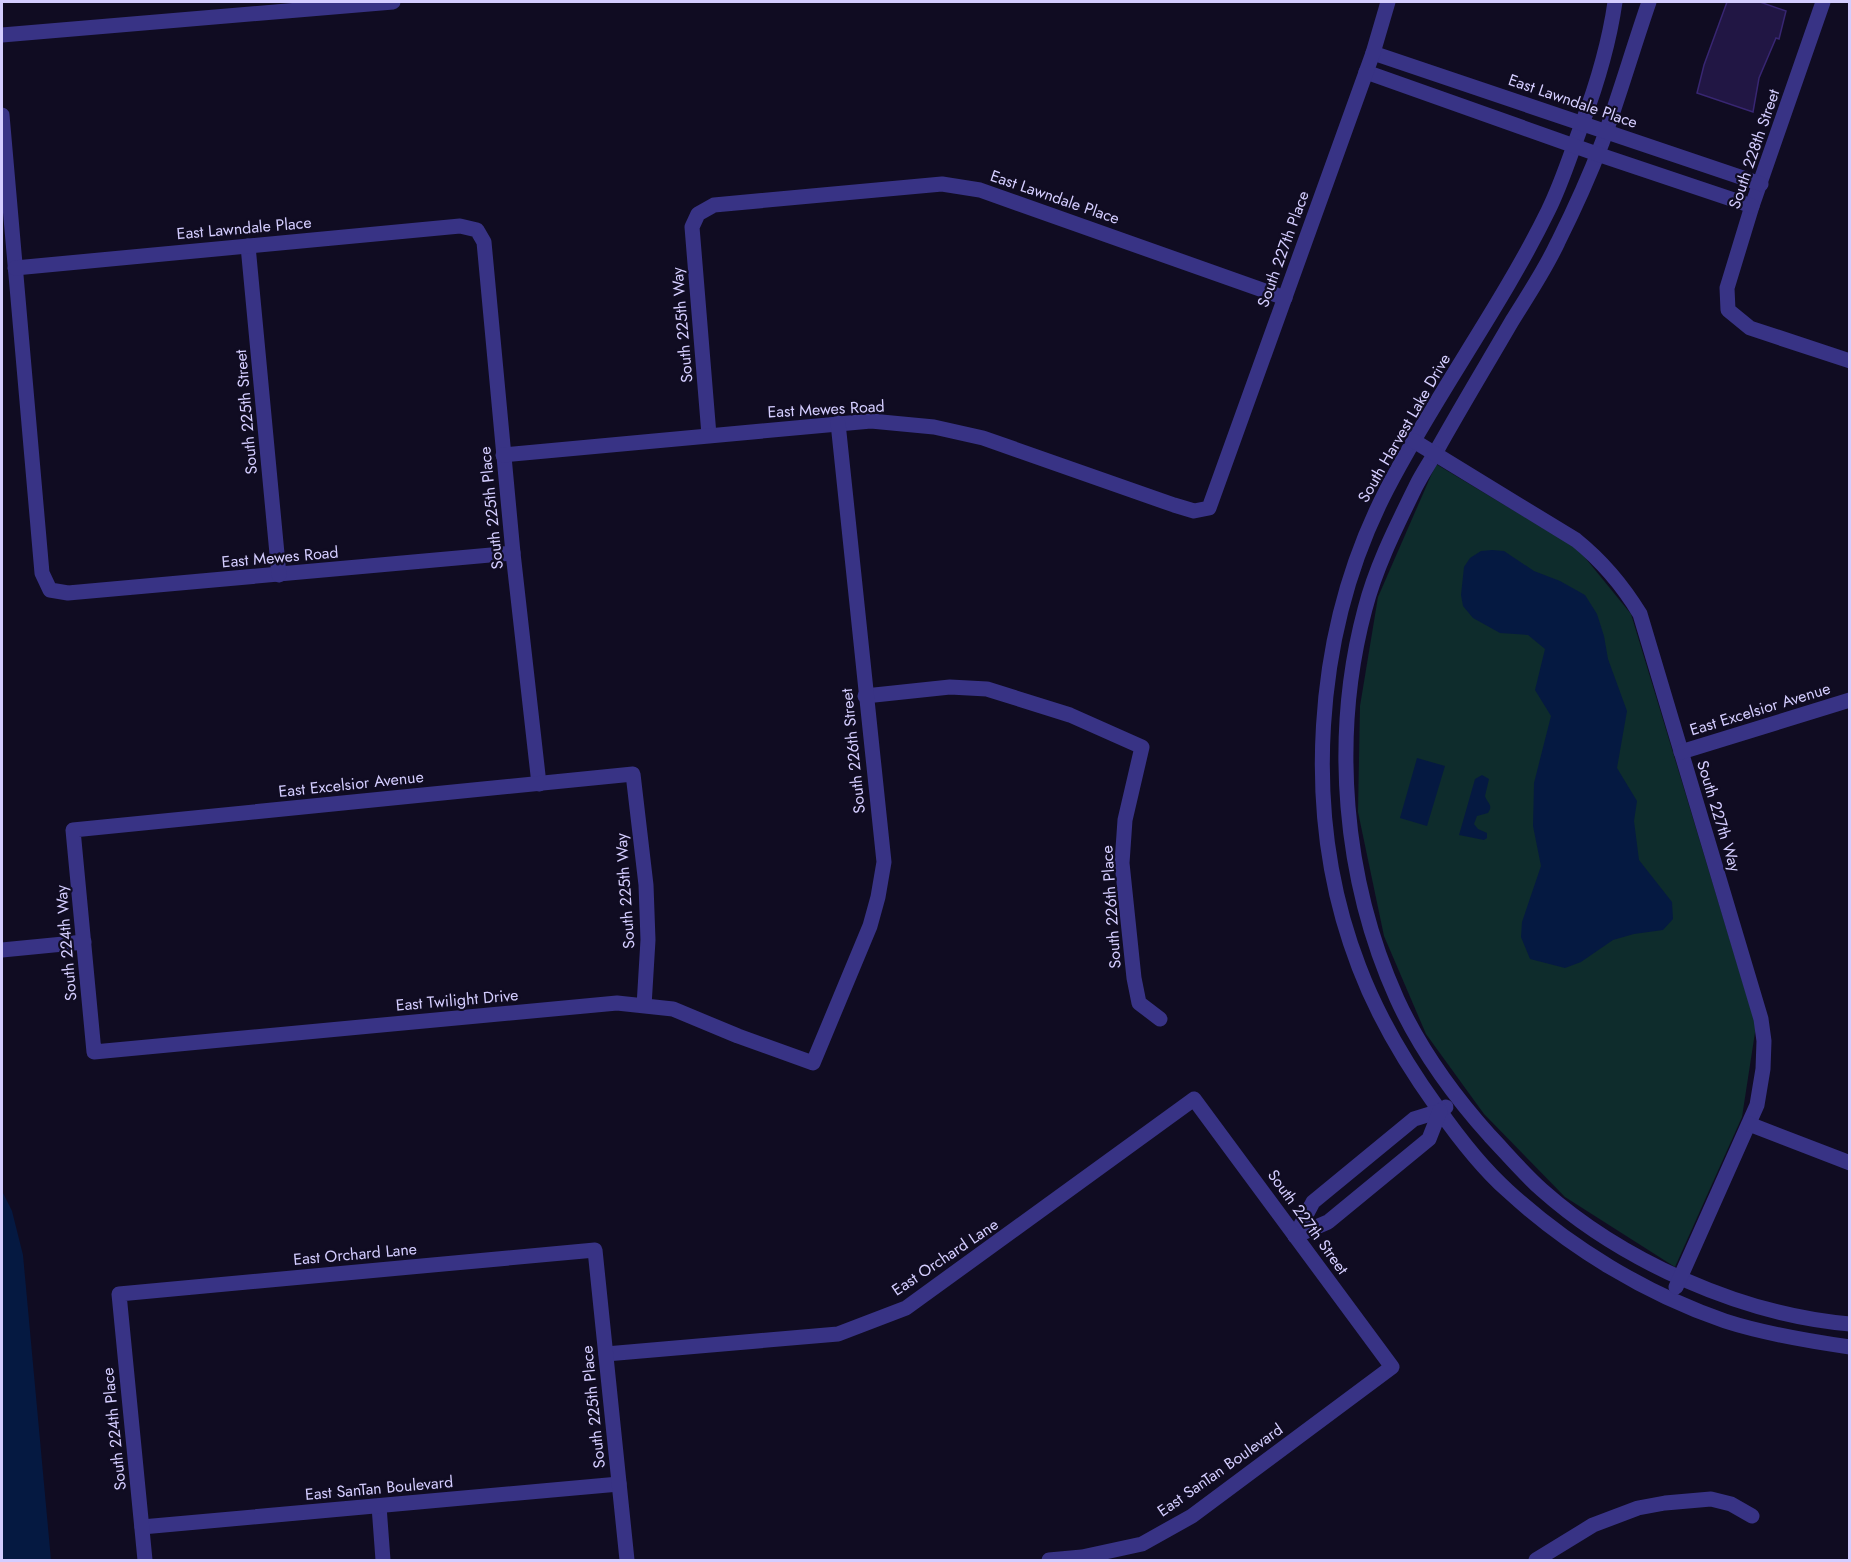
<svg xmlns="http://www.w3.org/2000/svg" width="1851" height="1562" font-family="Jost,sans-serif">
<rect width="100%" height="100%" fill="#100c22"/>
<!-- green -->
<polygon fill="#0e2c2c" points="1436,464 1578,549 1631,614 1756,1026 1742,1117 1675,1267 1565,1197 1484,1114 1426,1034 1384,936 1358,812 1360,706 1378,597"/>
<!-- water -->
<g fill="#051941">
<polygon points="1492,550 1504,551 1534,571 1560,581 1585,595 1597,614 1604,636 1608,659 1627,711 1617,768 1637,801 1634,821 1639,860 1672,902 1673,919 1663,930 1634,934 1613,940 1581,962 1565,968 1530,959 1521,937 1522,922 1541,866 1533,826 1534,783 1551,716 1535,690 1545,649 1528,635 1500,633 1473,618 1463,606 1461,595 1464,567 1470,558 1481,551"/>
<polygon points="1417,758 1445,766 1427,826 1400,818"/>
<path d="M1482,775L1489,779L1485,796C1487,803 1494,805 1488,813L1477,816L1474,824L1478,829L1487,833V838L1484,840L1459,835L1475,779Z"/>
<polygon points="2,1191 12,1211 23,1255 51,1560 2,1560"/>
</g>
<!-- building -->
<polygon fill="#211644" stroke="#382672" stroke-width="1.5" points="1727,2 1760,2 1786,11 1779,39 1776,38 1759,78 1753,112 1697,93 1704,65"/>
<g fill="none" stroke-linecap="round" stroke-linejoin="round">
<!-- minor -->
<g stroke="#383385" stroke-width="15">
<path d="M1615,2C1609,44 1597,84 1582,124C1571,153 1562,183 1548,211C1501,307 1436,394 1387,489C1313,632 1301,817 1359,967C1378,1017 1406,1064 1437,1107C1458,1137 1481,1167 1508,1191C1569,1247 1646,1294 1725,1321C1765,1334 1808,1341 1850,1347"/>
<path d="M1649,2C1633,48 1619,97 1602,143C1589,177 1574,210 1558,242C1545,270 1528,295 1512,321C1487,364 1461,407 1437,450C1430,462 1422,474 1416,486C1397,525 1376,566 1365,609C1331,736 1343,879 1397,999C1420,1049 1453,1095 1490,1136C1507,1154 1523,1173 1542,1190C1622,1261 1742,1315 1850,1324"/>
<polyline points="1823,2 1752,206 1727,288 1728,310 1750,328 1850,361"/>
<polyline points="2,35 393,2"/>
<polyline points="1373,53 1761,184"/>
<polyline points="1366,72 1597,154 1752,206"/>
<polyline points="2,115 42,573 50,590 68,593 513,553"/>
<polyline points="248,246 279,575"/>
<polyline points="15,268 460,226 477,230 484,242 513,553 539,784"/>
<polyline points="709,435 692,227 698,214 714,205 942,184 980,190 1285,298"/>
<path d="M1414,441L1576,540C1602,561 1623,586 1640,614L1761,1019L1764,1041L1763,1069L1757,1105L1676,1287"/>
<polyline points="503,455 871,421 934,427 983,438 1174,505 1194,511 1209,508 1373,53 1388,2"/>
<polyline points="865,696 950,687 987,689 1070,715 1142,747 1125,820 1122,863 1134,978 1139,1003 1160,1019"/>
<polyline points="1681,752 1850,700"/>
<polyline points="2,950 84,942"/>
<polyline points="644,1006 648,940 646,885 633,774 73,830 94,1052 617,1003 673,1009 738,1036 813,1063 870,926 878,897 884,862 838,423"/>
<polyline points="1749,1124 1850,1163"/>
<polyline points="1295,1236 1313,1202 1414,1119 1440,1111 1446,1107"/>
<polyline points="1295,1236 1328,1222 1429,1139 1440,1111"/>
<polyline points="606,1354 838,1334 906,1308 1194,1099 1392,1367 1192,1516 1142,1544 1082,1557 1049,1560"/>
<polyline points="379,1506 383,1560"/>
<polyline points="142,1527 619,1484"/>
<polyline points="145,1560 119,1294 595,1250 627,1560"/>
<polyline points="1536,1560 1593,1525 1638,1508 1665,1503 1711,1499 1731,1504 1752,1516"/>
</g>
</g>
<g text-anchor="middle" dominant-baseline="central" stroke-width="4.5" stroke-linejoin="round" paint-order="stroke">
<!-- street labels -->
<g font-size="16" fill="#d4cdff" stroke="#100c22">
<text transform="translate(1573 101) rotate(19)">East Lawndale Place</text>
<text transform="translate(1754 149) rotate(-71)">South 228th Street</text>
<text transform="translate(1055 197) rotate(19)">East Lawndale Place</text>
<text transform="translate(244 228) rotate(-5)">East Lawndale Place</text>
<text transform="translate(1283 249) rotate(-70)">South 227th Place</text>
<text transform="translate(682 325) rotate(-95)">South 225th Way</text>
<text transform="translate(826 409) rotate(-3)">East Mewes Road</text>
<text transform="translate(246 412) rotate(-95)">South 225th Street</text>
<text transform="translate(1404 428) rotate(-60)">South Harvest Lake Drive</text>
<text transform="translate(491 508) rotate(-96)">South 225th Place</text>
<text transform="translate(280 557) rotate(-5)">East Mewes Road</text>
<text transform="translate(1760 709) rotate(-17)">East Excelsior Avenue</text>
<text transform="translate(853 751) rotate(-96)">South 226th Street</text>
<text transform="translate(351 784) rotate(-6)">East Excelsior Avenue</text>
<text transform="translate(1719 816) rotate(73)">South 227th Way</text>
<text transform="translate(625 891) rotate(-94)">South 225th Way</text>
<text transform="translate(1111 907) rotate(-94)">South 226th Place</text>
<text transform="translate(66 943) rotate(-95)">South 224th Way</text>
<text transform="translate(457 1000) rotate(-5)">East Twilight Drive</text>
<text transform="translate(1308 1222) rotate(54)">South 227th Street</text>
<text transform="translate(355 1254) rotate(-5)">East Orchard Lane</text>
<text transform="translate(945 1257) rotate(-34)">East Orchard Lane</text>
<text transform="translate(593 1407) rotate(-96)">South 225th Place</text>
<text transform="translate(114 1429) rotate(-96)">South 224th Place</text>
<text transform="translate(1220 1470) rotate(-35)">East SanTan Boulevard</text>
<text transform="translate(379 1488) rotate(-5)">East SanTan Boulevard</text>
</g>
</g>
<!-- border -->
<rect width="1851" height="1562" fill="none" stroke="#d4cdff" stroke-width="6"/>
</svg>
